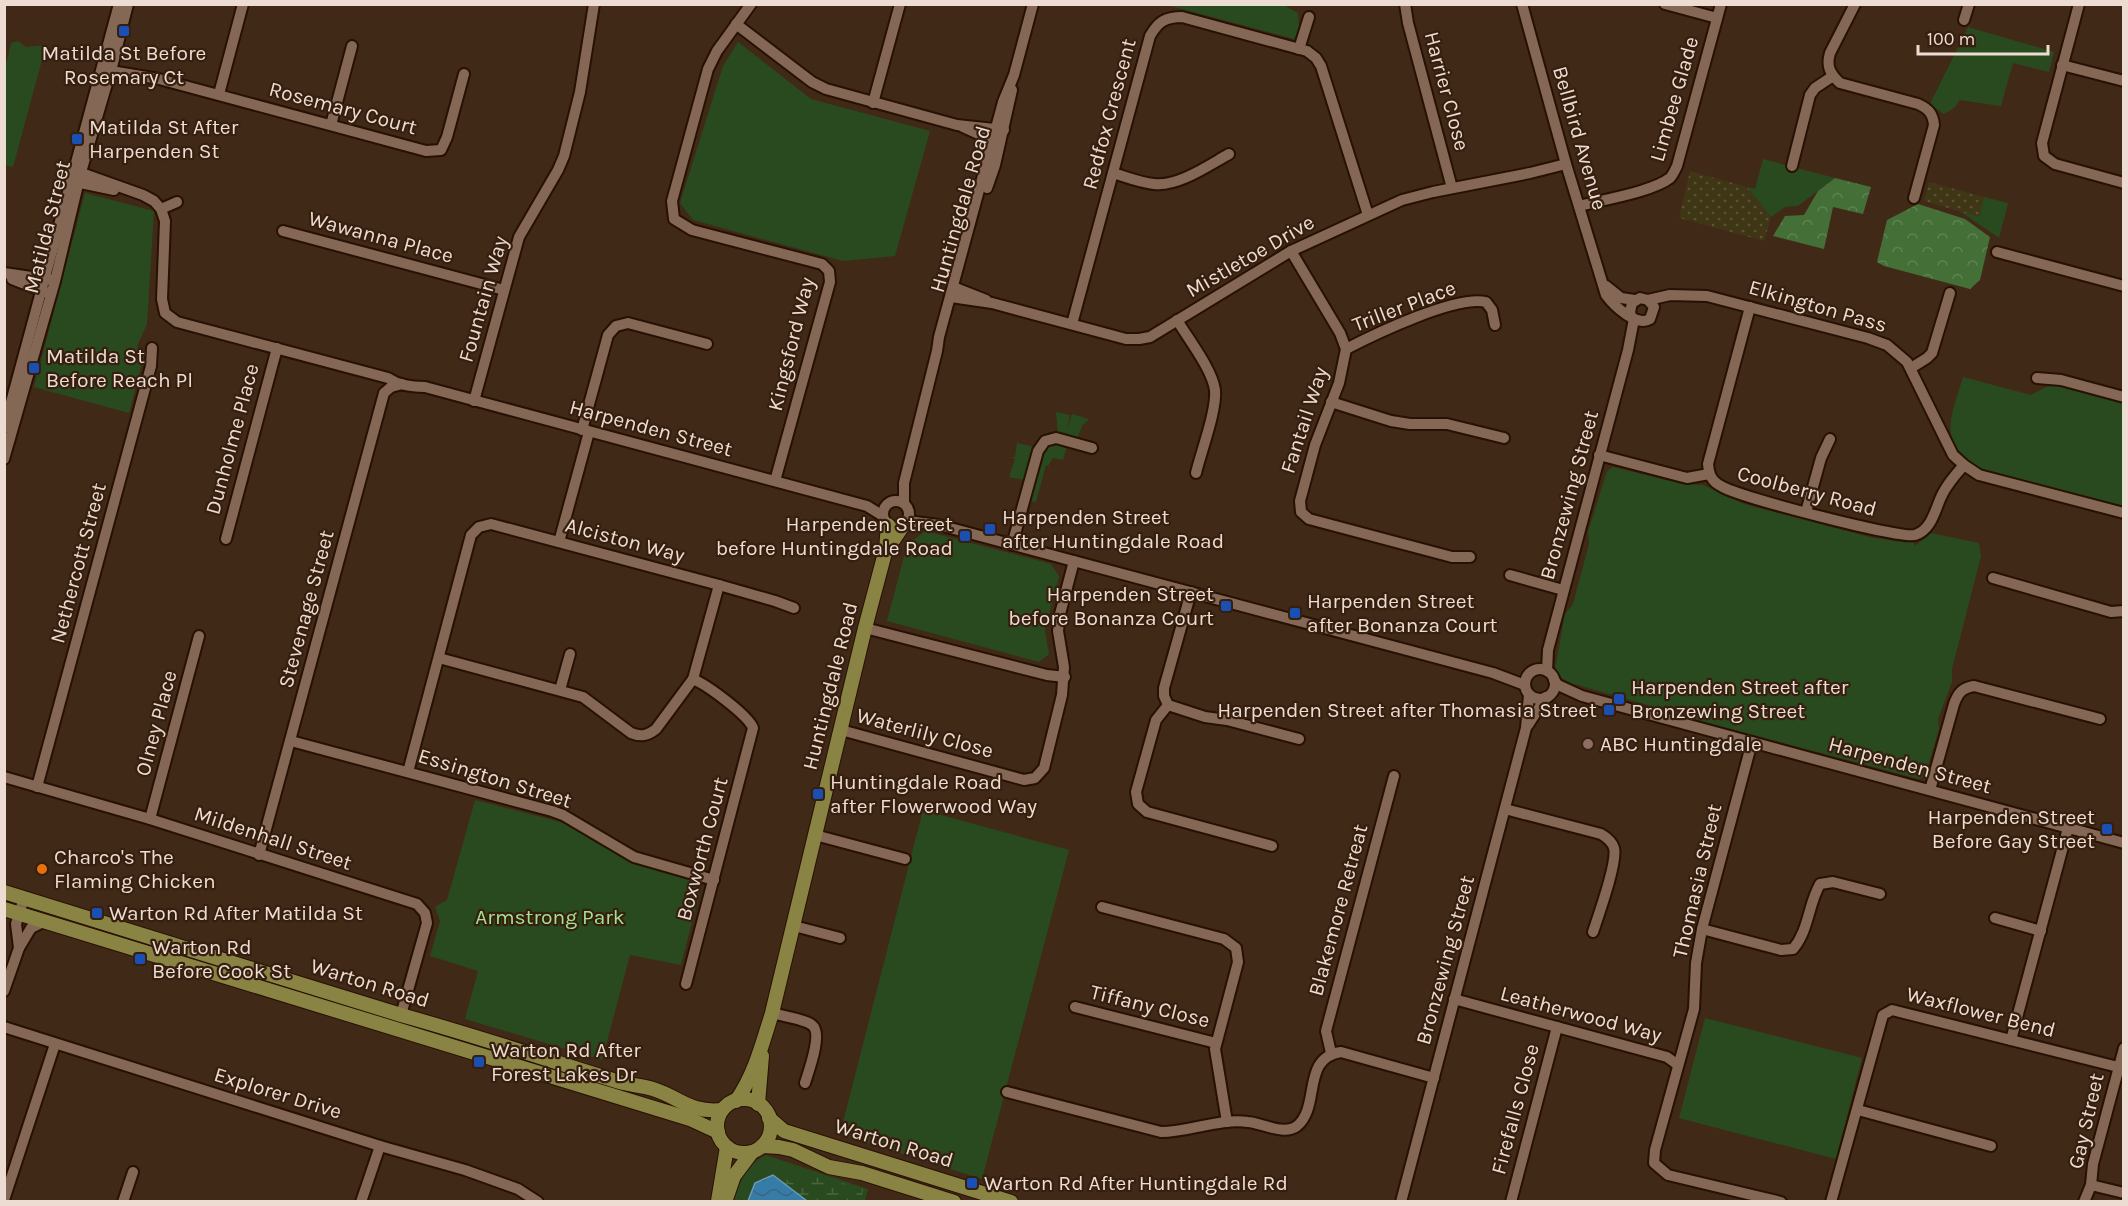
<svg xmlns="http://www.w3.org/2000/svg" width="2128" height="1206" font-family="Karla,sans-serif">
<defs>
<pattern id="forest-crowns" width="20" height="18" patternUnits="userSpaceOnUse" patternTransform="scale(1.5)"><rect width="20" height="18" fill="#446f37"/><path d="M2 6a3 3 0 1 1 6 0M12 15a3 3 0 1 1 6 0" fill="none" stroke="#5f8353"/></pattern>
<pattern id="wetland-marsh" width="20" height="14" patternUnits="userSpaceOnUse" patternTransform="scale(1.5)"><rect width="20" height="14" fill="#294a1f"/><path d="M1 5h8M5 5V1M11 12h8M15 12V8" fill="none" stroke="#48643f"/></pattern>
<pattern id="sand-dots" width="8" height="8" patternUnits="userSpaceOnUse" patternTransform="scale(1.5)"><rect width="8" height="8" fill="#3f3616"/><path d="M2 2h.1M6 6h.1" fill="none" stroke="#5b5237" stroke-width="1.8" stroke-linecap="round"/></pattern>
<pattern id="water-waves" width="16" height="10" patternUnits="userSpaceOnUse" patternTransform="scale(1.5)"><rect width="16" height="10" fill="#357da8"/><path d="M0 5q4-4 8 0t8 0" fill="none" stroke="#3c657e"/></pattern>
</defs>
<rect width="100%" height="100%" fill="#412918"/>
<!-- green -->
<g fill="#294a1f">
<polygon points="1167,5 1286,5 1287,7 1298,13 1299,28 1294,39"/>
<polygon points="1968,27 2054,52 2049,72 2013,63 2001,106 1960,100 1954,108 1944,114 1930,104"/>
<polygon points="18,41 26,47 46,45 13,167 5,165 5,69 11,43"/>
<polygon points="738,42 811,99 930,131 895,256 843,261 693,220 680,203 723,66"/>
<polygon points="1763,159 1835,178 1798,206 1785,207 1771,217 1747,187 1755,189"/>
<polygon points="85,193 154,211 147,324 137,346 144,356 129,413 34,387"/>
<polygon points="1984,197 2008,203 1999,238 1961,212 1979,216"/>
<path d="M1963,377L2031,395L2046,387L2061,384L2123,400V507L1975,467C1937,438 1952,415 1963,377Z"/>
<polygon points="1056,412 1070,415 1067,430 1072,414 1089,419 1082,426 1077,439 1058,434"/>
<polygon points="1017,443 1031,446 1033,449 1025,480 1009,477 1015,459 1011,457 1015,457"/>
<polygon points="1056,443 1067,446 1063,460 1053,458 1048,466 1046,465 1036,502 1029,501 1042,451 1045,446"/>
<path d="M1613,467L1683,484L1703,485L1744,504L1873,538C1887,538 1899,544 1913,542L1915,546L1931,533L1979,543L1981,556L1952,669V682L1938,719L1939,729L1925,776L1919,779L1720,726L1571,683L1556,675L1555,669L1565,614L1573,604L1589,544L1588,532L1607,471Z"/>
<polygon points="925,531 1051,564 1059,576 1045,631 1049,654 1039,662 887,621 907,545"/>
<polygon points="475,800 568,824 632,862 702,883 681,965 630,955 602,1060 465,1019 478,971 430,956 440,921 435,907 447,900"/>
<polygon points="923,810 1069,850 982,1179 840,1134"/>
<polygon points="1705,1018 1862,1058 1836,1159 1679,1118"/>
<path d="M766,1155L868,1189L865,1201L732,1202C739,1184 747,1163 766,1155Z"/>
</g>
<!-- forest -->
<g fill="url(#forest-crowns)">
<polygon points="1835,178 1871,187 1863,214 1833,207 1824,249 1773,236 1785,216 1804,215 1818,191"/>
<polygon points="1918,204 1965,219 1990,237 1980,280 1970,289 1884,266 1877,262 1887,220"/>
</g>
<!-- wetland -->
<polygon fill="url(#wetland-marsh)" points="801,1177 824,1178 863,1189 861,1201 749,1202 759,1187 784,1178 797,1185"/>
<!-- sand -->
<g fill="url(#sand-dots)">
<polygon points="1690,171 1747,187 1771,217 1764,241 1679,218"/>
<polygon points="1929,182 1984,197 1979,217 1924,201"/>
</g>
<!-- water -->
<polygon fill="url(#water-waves)" stroke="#6c9ab5" stroke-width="1.5" points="773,1175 807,1201 748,1201 755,1183"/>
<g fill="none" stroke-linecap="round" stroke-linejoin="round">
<defs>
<g id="minor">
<polyline points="751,4 717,51 708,69 672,201 674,219 692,230 822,264 829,271 830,282 775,481"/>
<polyline points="1405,4 1408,23 1452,188"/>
<path d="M1522,4L1566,164L1606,295C1615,307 1637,327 1650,319L1654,307L1648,300L1640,298L1632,303L1630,312L1631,316"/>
<polyline points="1665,4 1717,18"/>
<path d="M1855,4L1830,53C1826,66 1830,74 1840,83L1918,104C1929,109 1933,114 1934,125L1914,198"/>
<polyline points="2079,4 2042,143 2044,156 2055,164 2124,183"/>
<polyline points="1964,20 1969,4"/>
<polyline points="736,24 812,82 826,89 957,125 1004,130"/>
<polyline points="1299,49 1309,17"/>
<polyline points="2062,65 2124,81"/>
<polyline points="105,70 159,79 426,151 441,150 447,137 464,74"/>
<polyline points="219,94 243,4"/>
<polyline points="873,103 900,4"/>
<polyline points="331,125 352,46"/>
<polyline points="963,127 998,143"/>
<polyline points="1792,166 1810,95 1815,88 1833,76"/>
<path d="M73,170L143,195L154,201L161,209L165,221L162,299L165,313L177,322L388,378C398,385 412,387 425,387L867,506L883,516"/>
<path d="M1113,173C1126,177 1141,183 1154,184C1178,187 1209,165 1229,154"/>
<polyline points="71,181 114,190"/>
<polyline points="987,188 995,165 1012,90"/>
<path d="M1579,206C1601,200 1652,192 1670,178C1673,175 1675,170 1677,166L1721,4"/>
<polyline points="161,209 177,202"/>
<polyline points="283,231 504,290"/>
<polyline points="1291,251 1340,333 1346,349 1339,383 1315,445 1300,501 1301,512 1309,519 1452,557 1470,557"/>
<polyline points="1997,252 2124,286"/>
<polyline points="4,273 52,280"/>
<polyline points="12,279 48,293"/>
<polyline points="1606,286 1621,298 1635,300"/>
<polyline points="953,287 986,300"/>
<polyline points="951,297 992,303 1126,339 1139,339 1150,337 1291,251 1402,200 1433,192 1530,173 1566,164"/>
<polyline points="1648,300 1670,295 1707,296 1868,338 1887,345 1907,362 1953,455 1964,465 1979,475 2124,513"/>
<path d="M1750,307L1708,464C1709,474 1711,481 1721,486C1738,497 1900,539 1915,535C1932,530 1935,509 1942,495C1947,484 1956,474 1964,465"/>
<path d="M1177,320C1189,340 1212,369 1215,390C1217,410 1201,452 1196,473"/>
<path d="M1072,324L1150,36C1158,22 1165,17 1182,17L1307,51L1316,58L1321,66L1368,215"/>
<path d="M1346,349C1375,334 1456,295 1486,302L1492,310L1495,325"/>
<polyline points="1911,368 1927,358 1932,353 1950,293"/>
<polyline points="2037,378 2061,380 2124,397"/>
<polyline points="474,401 519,237 558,170 564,156 580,92 594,4"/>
<polyline points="1331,402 1391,421 1410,424 1447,424 1504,438"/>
<polyline points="4,428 119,4"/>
<polyline points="582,430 608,335 616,326 628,323 707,344"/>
<polyline points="1599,455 1687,478 1709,474"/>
<polyline points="4,459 55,281 81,172 113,63 128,4"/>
<circle cx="896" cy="514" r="13"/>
<polyline points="904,503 904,483 937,351 939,337 1003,102 1014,75 1033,4"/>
<polyline points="1806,512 1821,458 1830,439"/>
<polyline points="907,521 939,525 1493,673 1525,685"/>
<polyline points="226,539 277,348"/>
<polyline points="559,542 589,432"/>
<polyline points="1012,545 1038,451 1045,441 1056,438 1092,448"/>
<polyline points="1510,575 1563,590"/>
<polyline points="1993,578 2111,612 2124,611"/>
<polyline points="1191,592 1164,688 1164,696 1168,705 1156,720 1136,792 1138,804 1147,812 1272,846"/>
<polyline points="865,628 1047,675 1065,677"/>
<path d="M439,658L583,697L631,733C641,737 647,736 656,729L693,679L719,585"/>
<circle cx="1540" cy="684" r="15"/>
<polyline points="1547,671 1548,650 1628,350 1634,319"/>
<polyline points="1554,680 1558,685 1582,696 2124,843"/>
<polyline points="560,690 570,654"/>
<polyline points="1168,705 1205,717 1227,720 1299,739"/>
<polyline points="1528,725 1546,697"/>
<polyline points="841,730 1024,780 1035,778 1044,768 1062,695 1064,667 1058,631 1060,614 1074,561"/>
<polyline points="291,741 552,811 563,815 634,857 714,880"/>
<polyline points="1752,742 1702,929 1696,963 1694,1009 1655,1150 1654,1163 1668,1175 1781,1202"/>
<polyline points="408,772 471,535 479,527 491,524 719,585 775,601 794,608"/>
<polyline points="4,777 150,819 417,904 425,913 427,923 401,1015"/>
<polyline points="37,787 151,366 152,348"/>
<path d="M1930,790L1954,704C1958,693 1962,688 1974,686L2100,719"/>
<path d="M1505,809L1601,834C1606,837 1612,841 1614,848C1618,861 1598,917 1593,932"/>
<polyline points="150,819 199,636"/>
<polyline points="815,835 905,859"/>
<polyline points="259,855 384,393 391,387 402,384"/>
<polyline points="1102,907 1224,939 1236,948 1238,962 1215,1049 1227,1122"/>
<polyline points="1995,918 2041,931"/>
<polyline points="794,926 840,938"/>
<path d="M1702,929L1781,950L1793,949C1809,930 1808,905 1820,884L1833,882L1880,894"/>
<polyline points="19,948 16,924 24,898"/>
<path d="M686,984L753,728C748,715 707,685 693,679"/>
<polyline points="4,991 19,948 31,928 45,921"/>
<polyline points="1454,999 1667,1057 1678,1065"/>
<polyline points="1075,1007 1216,1043"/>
<path d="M772,1013C782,1016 805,1019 812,1025C823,1033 809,1070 805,1083"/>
<polyline points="4,1027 380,1146 465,1170 518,1189 538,1202"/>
<polyline points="2011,1040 2068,828"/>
<polyline points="1331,1053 1326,1031 1394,776"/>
<path d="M1007,1092L1161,1132C1190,1132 1219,1118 1248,1122C1262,1123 1284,1136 1297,1126C1321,1106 1301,1058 1341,1052L1434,1078"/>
<polyline points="1858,1110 1991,1146"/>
<polyline points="2091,1185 2124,1193"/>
<polyline points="4,1200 55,1044"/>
<polyline points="123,1202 133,1172"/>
<polyline points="361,1202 380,1146"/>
<polyline points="1401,1202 1526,728 1529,695"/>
<polyline points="1511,1202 1557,1027"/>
<polyline points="1831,1202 1883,1015 1892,1010 2118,1067"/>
<polyline points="2084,1202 2091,1185 2093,1164 2124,1048"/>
</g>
<g id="major">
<polyline points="888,548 904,524"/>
<path d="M4,892L401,1015C473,1035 542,1058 613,1080C626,1085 640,1085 653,1089C681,1098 689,1113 722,1110"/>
<polyline points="4,909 690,1119 718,1132"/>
<circle cx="744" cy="1126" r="27"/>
<path d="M736,1101C754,1076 763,1042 772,1013L865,628L886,549L888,525"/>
<polyline points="758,1104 762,1056"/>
<polyline points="769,1118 784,1131 1011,1202"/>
<polyline points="762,1146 779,1147 793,1150 829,1167 862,1173 954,1202"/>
<polyline points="718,1201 727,1147"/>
<polyline points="725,1202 734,1176 752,1152"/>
</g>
</defs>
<!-- minor casing -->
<use href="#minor" stroke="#271102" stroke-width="14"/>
<!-- major casing -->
<use href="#major" stroke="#271102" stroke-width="16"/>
<!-- minor -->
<use href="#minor" stroke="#846855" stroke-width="10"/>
<!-- major -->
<use href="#major" stroke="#898443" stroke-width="14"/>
</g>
<!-- markers -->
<g fill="#1a4fb4" stroke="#361f0e" stroke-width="2">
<rect x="118" y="25" width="12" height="12" rx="3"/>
<rect x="71" y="133" width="12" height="12" rx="3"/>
<rect x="28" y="362" width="12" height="12" rx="3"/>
<rect x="984" y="523" width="12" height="12" rx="3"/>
<rect x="959" y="530" width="12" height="12" rx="3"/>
<rect x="1220" y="600" width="12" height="12" rx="3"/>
<rect x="1289" y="607" width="12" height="12" rx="3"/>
<rect x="1613" y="693" width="12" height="12" rx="3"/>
<rect x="1603" y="704" width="12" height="12" rx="3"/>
<rect x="812" y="788" width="12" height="12" rx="3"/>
<rect x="2101" y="823" width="12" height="12" rx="3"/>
<rect x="91" y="907" width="12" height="12" rx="3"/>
<rect x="134" y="953" width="12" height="12" rx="3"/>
<rect x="473" y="1056" width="12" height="12" rx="3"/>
<rect x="966" y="1177" width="12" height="12" rx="3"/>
</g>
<circle fill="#8d6e63" stroke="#361f0e" stroke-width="2" cx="1588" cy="744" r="6"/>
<circle fill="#e8710a" stroke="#361f0e" stroke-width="2" cx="42" cy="869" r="6"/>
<g text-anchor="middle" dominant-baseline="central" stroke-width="4.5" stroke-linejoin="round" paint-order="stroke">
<!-- poi labels -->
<g font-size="21" fill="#eddcd2" stroke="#361f0e" text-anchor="start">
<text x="124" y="53" text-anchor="middle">Matilda St Before<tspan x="124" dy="24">Rosemary Ct</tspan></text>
<text x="89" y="127">Matilda St After<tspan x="89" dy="24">Harpenden St</tspan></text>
<text x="46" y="356">Matilda St<tspan x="46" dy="24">Before Reach Pl</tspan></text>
<text x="1002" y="517">Harpenden Street<tspan x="1002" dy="24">after Huntingdale Road</tspan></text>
<text x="953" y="524" text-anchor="end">Harpenden Street<tspan x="953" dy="24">before Huntingdale Road</tspan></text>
<text x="1214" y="594" text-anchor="end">Harpenden Street<tspan x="1214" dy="24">before Bonanza Court</tspan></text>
<text x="1307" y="601">Harpenden Street<tspan x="1307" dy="24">after Bonanza Court</tspan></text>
<text x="1631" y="687">Harpenden Street after<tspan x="1631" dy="24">Bronzewing Street</tspan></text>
<text x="1597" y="710" text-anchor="end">Harpenden Street after Thomasia Street</text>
<text x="1600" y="744">ABC Huntingdale</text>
<text x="830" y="782">Huntingdale Road<tspan x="830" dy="24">after Flowerwood Way</tspan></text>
<text x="2095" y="817" text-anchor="end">Harpenden Street<tspan x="2095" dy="24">Before Gay Street</tspan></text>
<text x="54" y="857">Charco's The<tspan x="54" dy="24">Flaming Chicken</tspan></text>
<text x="109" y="913">Warton Rd After Matilda St</text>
<text x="152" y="947">Warton Rd<tspan x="152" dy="24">Before Cook St</tspan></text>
<text x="491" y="1050">Warton Rd After<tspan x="491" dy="24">Forest Lakes Dr</tspan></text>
<text x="984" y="1183">Warton Rd After Huntingdale Rd</text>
</g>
<!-- street labels -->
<g font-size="21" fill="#eddcd2" stroke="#361f0e">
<text transform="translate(1447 91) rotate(75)">Harrier Close</text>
<text transform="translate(1674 99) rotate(-74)">Limbee Glade</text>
<text transform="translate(343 108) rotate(15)">Rosemary Court</text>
<text transform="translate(1109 114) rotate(-75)">Redfox Crescent</text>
<text transform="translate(1580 138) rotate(74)">Bellbird Avenue</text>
<text transform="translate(960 209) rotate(-74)">Huntingdale Road</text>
<text transform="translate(47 227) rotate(-76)">Matilda Street</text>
<text transform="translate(381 237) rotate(15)">Wawanna Place</text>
<text transform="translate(1250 256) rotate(-30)">Mistletoe Drive</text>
<text transform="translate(483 299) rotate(-74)">Fountain Way</text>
<text transform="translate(1404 306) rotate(-21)">Triller Place</text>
<text transform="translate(1818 306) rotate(16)">Elkington Pass</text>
<text transform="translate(791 344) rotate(-76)">Kingsford Way</text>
<text transform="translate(1304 420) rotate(-72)">Fantail Way</text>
<text transform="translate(651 428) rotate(15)">Harpenden Street</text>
<text transform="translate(232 439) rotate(-75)">Dunholme Place</text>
<text transform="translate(1807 491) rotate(15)">Coolberry Road</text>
<text transform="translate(1569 495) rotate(-75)">Bronzewing Street</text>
<text transform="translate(625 540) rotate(15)">Alciston Way</text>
<text transform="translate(78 563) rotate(-75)">Nethercott Street</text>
<text transform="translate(306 609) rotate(-75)">Stevenage Street</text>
<text transform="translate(830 686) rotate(-76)">Huntingdale Road</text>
<text transform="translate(156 723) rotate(-75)">Olney Place</text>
<text transform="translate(925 733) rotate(15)">Waterlily Close</text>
<text transform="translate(1910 765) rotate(15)">Harpenden Street</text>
<text transform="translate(495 778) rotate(17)">Essington Street</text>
<text transform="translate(273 838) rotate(18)">Mildenhall Street</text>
<text transform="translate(702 849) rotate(-75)">Boxworth Court</text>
<text transform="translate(1697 881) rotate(-77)">Thomasia Street</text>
<text transform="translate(1338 910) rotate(-75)">Blakemore Retreat</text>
<text transform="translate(1445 960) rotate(-75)">Bronzewing Street</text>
<text transform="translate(370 983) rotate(17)">Warton Road</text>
<text transform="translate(1150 1006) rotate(14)">Tiffany Close</text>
<text transform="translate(1981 1012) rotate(14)">Waxflower Bend</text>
<text transform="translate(1581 1014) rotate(15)">Leatherwood Way</text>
<text transform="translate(278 1093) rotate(17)">Explorer Drive</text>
<text transform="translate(1515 1109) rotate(-75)">Firefalls Close</text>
<text transform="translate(2086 1121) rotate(-77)">Gay Street</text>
<text transform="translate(894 1143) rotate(17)">Warton Road</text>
</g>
<!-- park labels -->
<g font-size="21" fill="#a1e190" stroke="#361f0e">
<text x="550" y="917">Armstrong Park</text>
</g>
</g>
<!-- border -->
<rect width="2128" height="1206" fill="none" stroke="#eddcd2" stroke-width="12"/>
<!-- scale -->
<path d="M1918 45v9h130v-9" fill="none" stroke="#eddcd2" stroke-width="3"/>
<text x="1927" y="45" font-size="18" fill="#eddcd2" stroke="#361f0e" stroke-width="4.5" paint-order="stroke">100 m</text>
</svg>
